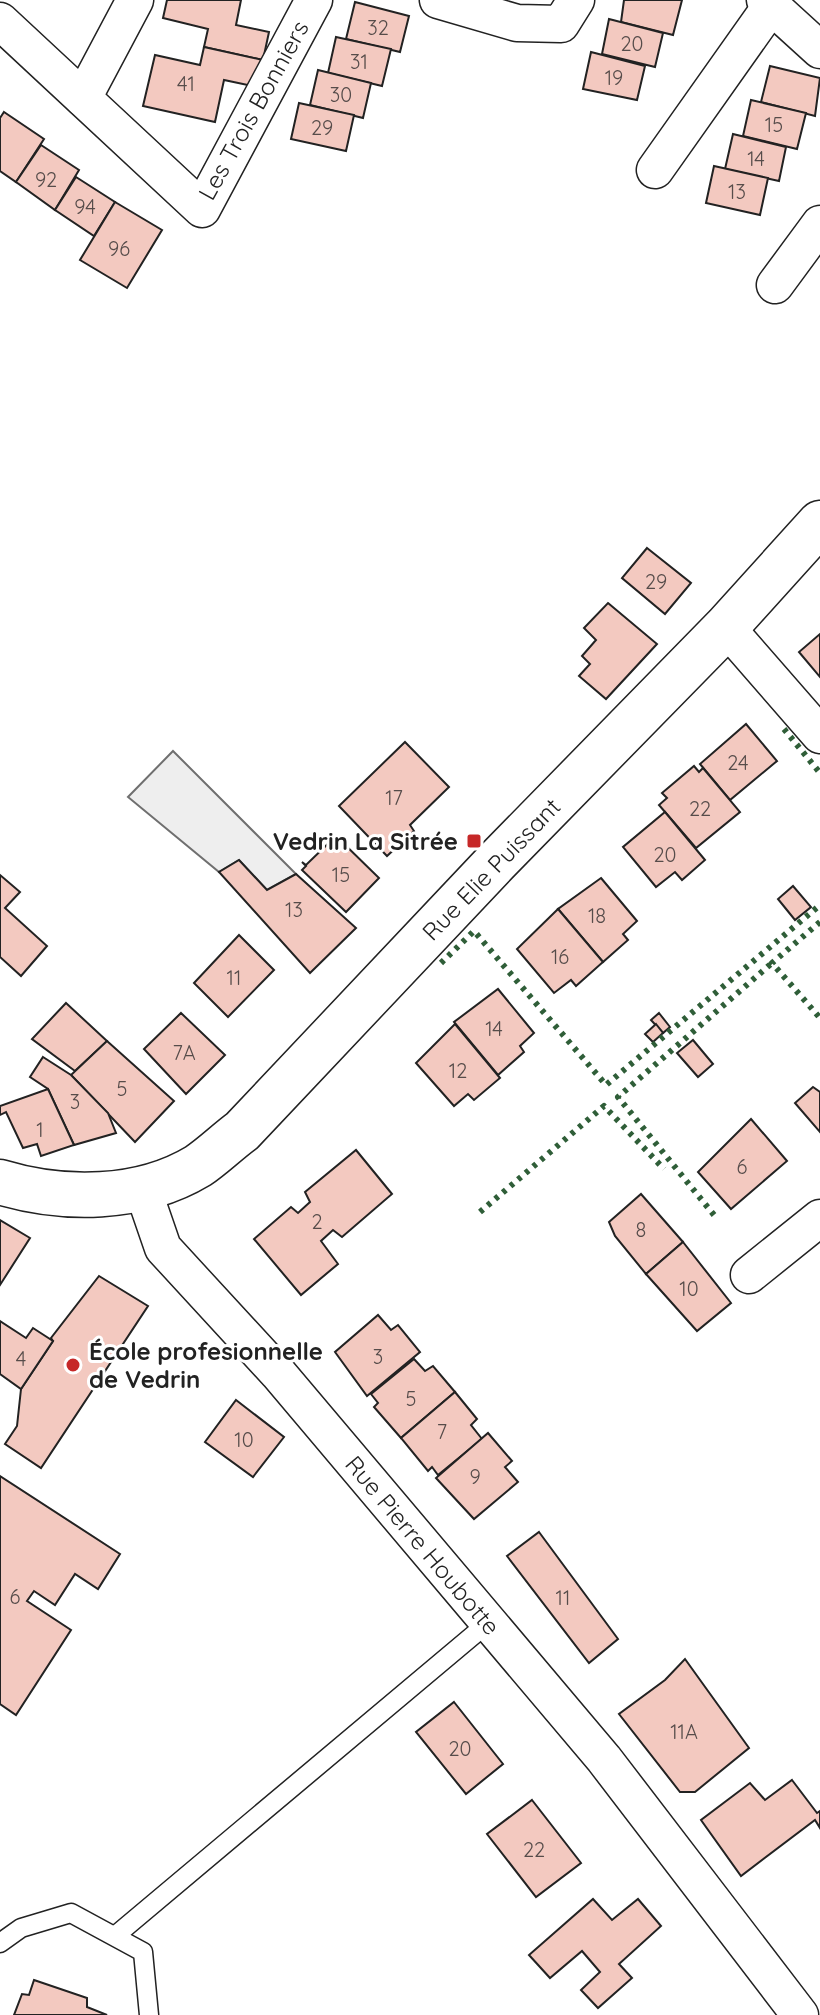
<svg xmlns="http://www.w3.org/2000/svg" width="820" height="2015" font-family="Quicksand,sans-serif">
<rect width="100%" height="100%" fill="#fff"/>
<!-- green -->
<polygon fill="#eee" stroke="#6f6f6f" stroke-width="2" points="173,751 296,874 267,890 239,860 219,872 128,797"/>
<!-- building -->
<g fill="#f3c9c0" stroke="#222" stroke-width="2">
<polygon points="167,0 241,0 236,25 269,32 263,60 204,47 208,29 163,18"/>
<polygon points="624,0 682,0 673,35 621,22"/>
<polygon points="355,2 409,16 400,52 346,39"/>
<polygon points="609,19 663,33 655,67 602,54"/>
<polygon points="336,37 391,49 382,86 328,73"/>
<polygon points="204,47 263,60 257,87 224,80 215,122 143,106 155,55 200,65"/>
<polygon points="591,52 645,66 637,100 583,89"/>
<polygon points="770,66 820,78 815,116 761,102"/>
<polygon points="318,70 371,83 363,118 310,105"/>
<polygon points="751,100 806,113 797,149 743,136"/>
<polygon points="299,103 354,115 346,151 291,139"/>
<polygon points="4,112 44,139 16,182 0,171 0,118"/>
<polygon points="733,134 786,147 779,181 725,169"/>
<polygon points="41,145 79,170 55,210 16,182"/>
<polygon points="714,166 768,178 760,215 706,203"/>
<polygon points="76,177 115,202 94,236 55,210"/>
<polygon points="115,202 162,230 127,288 80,260"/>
<polygon points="647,548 691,583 665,614 622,578"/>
<polygon points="608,603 657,644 606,699 579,676 590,664 582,656 596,640 584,628"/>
<polygon points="820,634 820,677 799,652"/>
<polygon points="746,724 777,761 730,800 700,764"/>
<polygon points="405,742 449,787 410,825 414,831 387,856 339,806"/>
<polygon points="694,766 699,772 703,768 740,812 696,848 659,805 667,798 662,793"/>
<polygon points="665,812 705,860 682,880 675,872 656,887 623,847"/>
<polygon points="336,836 379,878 346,912 302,870 306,866 302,862 306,865"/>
<polygon points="239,860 267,890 296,874 356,928 310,973 219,872"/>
<polygon points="0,875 20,892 5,908 47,946 21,976 0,957"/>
<polygon points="601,878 637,921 623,934 628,940 603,962 558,909"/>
<polygon points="793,886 811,907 795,920 778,899"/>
<polygon points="558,909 603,962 576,986 571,980 554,993 517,949"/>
<polygon points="239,935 274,970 228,1017 194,983"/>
<polygon points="498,989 534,1033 520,1046 524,1052 498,1075 454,1022"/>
<polygon points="66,1003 107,1041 75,1071 32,1039"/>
<polygon points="181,1013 225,1055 186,1094 144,1049"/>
<polygon points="659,1013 670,1027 663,1033 651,1020"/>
<polygon points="455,1024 500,1078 474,1100 468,1094 454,1106 416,1063"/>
<polygon points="656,1024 663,1033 653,1042 645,1034"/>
<polygon points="693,1040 713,1064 698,1077 677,1053"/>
<polygon points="107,1041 174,1101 135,1142 71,1075"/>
<polygon points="43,1057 71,1075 108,1113 116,1133 74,1145 48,1089 30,1077"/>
<polygon points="813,1087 820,1092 820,1132 795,1103"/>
<polygon points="48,1089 74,1145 41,1156 37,1144 23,1148 6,1112 0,1115 0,1106"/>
<polygon points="751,1119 787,1161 731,1209 698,1172"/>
<polygon points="356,1150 392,1194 342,1237 333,1230 321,1241 338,1264 301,1295 254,1239 291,1207 298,1213 310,1202 305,1192"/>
<polygon points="641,1194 683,1242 646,1274 615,1236 609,1222"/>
<polygon points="0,1220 30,1238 0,1285"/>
<polygon points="683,1242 731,1303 697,1331 646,1274"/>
<polygon points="99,1276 148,1306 41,1468 5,1444 17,1426 21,1389 53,1341 51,1338"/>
<polygon points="378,1315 391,1330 398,1325 420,1352 367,1396 335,1352"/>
<polygon points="0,1321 26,1338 33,1328 53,1341 21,1389 0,1374"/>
<polygon points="414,1359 425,1371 433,1366 455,1392 401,1438 374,1407 378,1403 371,1394"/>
<polygon points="455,1392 477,1419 471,1425 482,1439 438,1475 432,1467 428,1471 401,1438"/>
<polygon points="236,1400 284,1437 253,1477 205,1442"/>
<polygon points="488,1433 512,1461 505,1467 518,1482 474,1519 436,1478"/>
<polygon points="0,1476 120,1554 98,1589 75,1574 55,1605 34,1591 27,1601 71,1630 16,1715 0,1704"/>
<polygon points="539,1532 618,1639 589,1663 507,1556"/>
<polygon points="685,1659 749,1748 695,1792 680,1792 619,1714 665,1680"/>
<polygon points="454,1702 503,1764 466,1794 416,1732"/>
<polygon points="792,1780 817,1813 820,1811 820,1828 815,1820 741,1876 701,1820 750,1783 765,1800"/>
<polygon points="532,1800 581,1863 536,1897 487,1834"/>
<polygon points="593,1899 612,1920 638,1899 661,1926 619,1964 632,1978 598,2008 581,1990 600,1972 582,1951 550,1978 529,1955"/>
<polygon points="34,1980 87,1998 87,2007 107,2015 14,2015 22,1994 29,1995"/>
</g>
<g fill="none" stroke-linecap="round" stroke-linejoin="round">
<defs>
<g id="lane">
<polyline points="115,1936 489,1622"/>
<polyline points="0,1943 21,1928 71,1913 143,1952 149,2015"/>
</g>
<g id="street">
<polyline points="438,0 517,23 561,24 576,0"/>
<polyline points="765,0 820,50"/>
<polyline points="0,21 202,209 314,0"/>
<polyline points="83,98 135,0"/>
<polyline points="655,170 771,6"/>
<polyline points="775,285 820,224"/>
<polyline points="726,627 820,735"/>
<polyline points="142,1187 163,1248 278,1373 604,1759 800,2015"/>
<polyline points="749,1275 820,1218"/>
</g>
<path id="secondary" d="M0,1182C63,1201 140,1201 198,1166C213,1156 227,1142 242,1131L496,862L726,627L820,523"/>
</defs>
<!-- lane casing -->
<use href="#lane" stroke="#222" stroke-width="21"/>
<!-- street casing -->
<use href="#street" stroke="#222" stroke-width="39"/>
<!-- secondary casing -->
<use href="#secondary" stroke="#222" stroke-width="47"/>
<!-- lane -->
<use href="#lane" stroke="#fff" stroke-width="18"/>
<!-- street -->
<use href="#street" stroke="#fff" stroke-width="36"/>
<!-- secondary -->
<use href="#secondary" stroke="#fff" stroke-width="44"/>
<!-- hedge -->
<g stroke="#2f5e38" stroke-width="6" stroke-dasharray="4 6" stroke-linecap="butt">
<polyline points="784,729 820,773"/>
<polyline points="820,922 772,963 820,1018"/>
<polyline points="441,963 474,931 606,1085 820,905"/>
<polyline points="480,1212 604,1106 664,1169"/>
<polyline points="714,1215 618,1097 772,963"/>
</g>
</g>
<!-- markers -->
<g fill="#c62828" stroke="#fff" stroke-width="3">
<rect x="466" y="833" width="16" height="16" rx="4"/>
<circle cx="73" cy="1365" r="8"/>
</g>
<g text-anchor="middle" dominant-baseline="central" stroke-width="6" stroke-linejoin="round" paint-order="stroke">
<!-- number labels -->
<g font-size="20" fill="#564c4a">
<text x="378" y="27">32</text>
<text x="632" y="43">20</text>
<text x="359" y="61">31</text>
<text x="614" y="77">19</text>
<text x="186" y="83">41</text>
<text x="341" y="94">30</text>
<text x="774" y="124">15</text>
<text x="322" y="127">29</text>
<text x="756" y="158">14</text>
<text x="46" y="179">92</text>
<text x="737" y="191">13</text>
<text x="85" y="206">94</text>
<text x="119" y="248">96</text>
<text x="656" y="581">29</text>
<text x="738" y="762">24</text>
<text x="394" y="797">17</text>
<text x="700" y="808">22</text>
<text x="665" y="854">20</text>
<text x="341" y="874">15</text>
<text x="294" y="909">13</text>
<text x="597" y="915">18</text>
<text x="560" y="956">16</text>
<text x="234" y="977">11</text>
<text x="494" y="1028">14</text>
<text x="184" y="1052">7A</text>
<text x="458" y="1070">12</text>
<text x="122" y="1088">5</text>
<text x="75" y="1101">3</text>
<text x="40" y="1129">1</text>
<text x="742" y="1166">6</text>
<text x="317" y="1221">2</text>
<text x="641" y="1229">8</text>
<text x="689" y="1288">10</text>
<text x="378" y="1356">3</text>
<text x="21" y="1358">4</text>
<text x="411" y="1398">5</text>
<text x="442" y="1431">7</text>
<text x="244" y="1439">10</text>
<text x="475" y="1476">9</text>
<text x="15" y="1596">6</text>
<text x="563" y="1597">11</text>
<text x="684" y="1731">11A</text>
<text x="460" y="1748">20</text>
<text x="534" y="1849">22</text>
</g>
<!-- street labels -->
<g font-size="24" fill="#222" stroke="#fff">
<text transform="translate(253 110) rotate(-61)">Les Trois Bonniers</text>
<text transform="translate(491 869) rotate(-46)">Rue Elie Puissant</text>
<text transform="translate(423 1545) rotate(50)">Rue Pierre Houbotte</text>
</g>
<!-- poi labels -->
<g font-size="24" font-weight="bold" fill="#222" stroke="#fff" text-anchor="end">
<text x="458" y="841">Vedrin La Sitrée</text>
<text x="89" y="1351" text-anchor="start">École profesionnelle<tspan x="89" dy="28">de Vedrin</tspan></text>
</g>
</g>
</svg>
